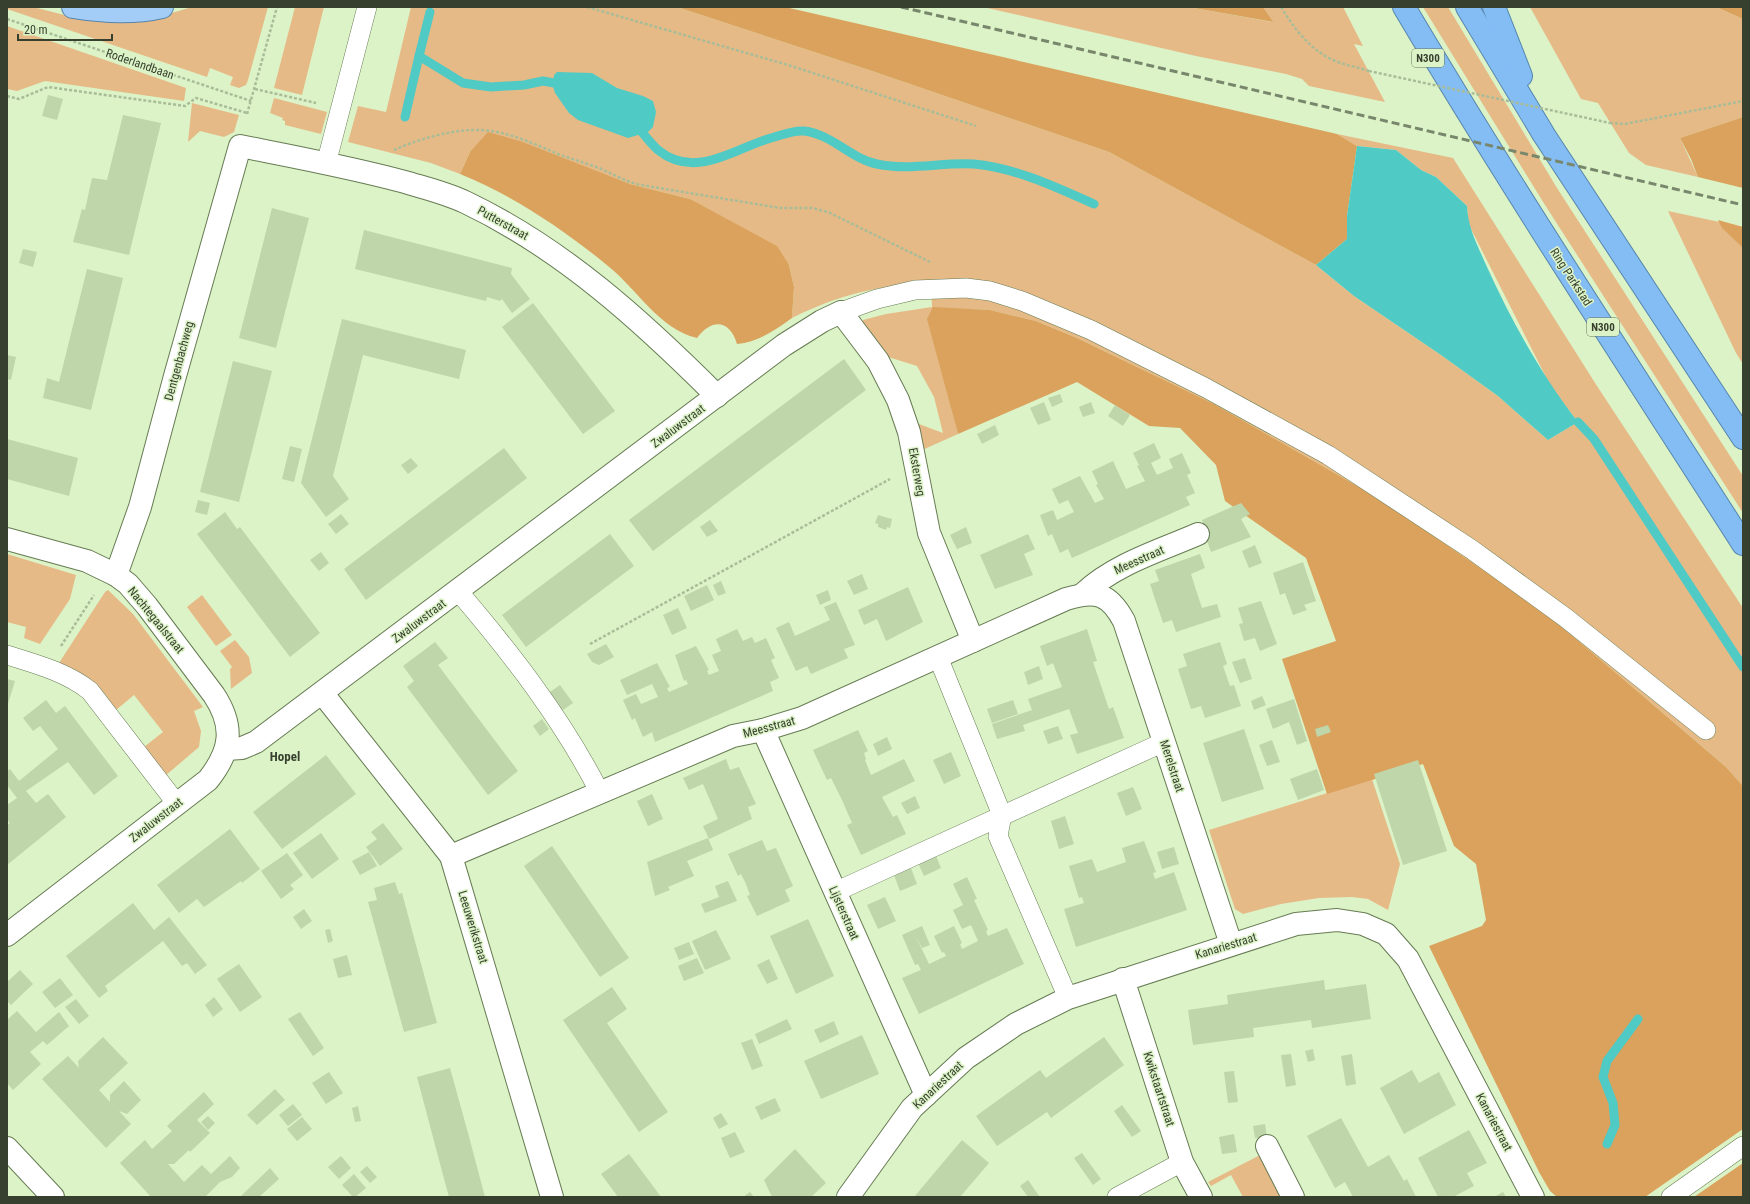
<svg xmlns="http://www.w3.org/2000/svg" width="1750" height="1204" font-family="'Roboto Condensed',sans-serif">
<rect width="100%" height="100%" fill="#dcf3c7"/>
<!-- green -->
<g fill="#e6ba87">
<polygon points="7,7 33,7 84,20 155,18 192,7 268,7 248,80 246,85 239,88 230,85 233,77 210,68 207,77 7,9"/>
<polygon points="295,7 324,7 302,95 274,88"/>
<path d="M411,7H677L869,70L1109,152L1316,265L1354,296L1441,355L1498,396L1548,440L1578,422L1551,387L1468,223L1467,206L1436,177L1421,170L1396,150L1357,146L1337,134L1453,158L1597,386L1743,608V786L1726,767L1547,614L1380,499L1214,404L1077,338L1036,321L990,310L933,308L947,391L958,434L920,451L917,425L919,424L943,433L934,397L917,366L885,356L863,323V320L886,314L932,307L931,282C880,285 838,295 792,318L794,287L789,265L690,199L630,184L554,156L470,152L460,174L431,163L348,142L358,106L386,112Z"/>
<polygon points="983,7 1188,7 1272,22 1263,7 1343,7 1363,46 1354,44 1385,102 1309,86 1302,79 1286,74 1196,56"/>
<polygon points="1423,7 1448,7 1557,188 1743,476 1743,513 1545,205"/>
<polygon points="1530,7 1716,7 1743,19 1743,117 1680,138 1698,177 1646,165 1629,153 1598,103 1581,99"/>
<polygon points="7,26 186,88 184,101 45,81 17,91 7,89"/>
<polygon points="274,98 327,112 321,134 285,125 285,121 282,120 283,118 270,113"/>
<polygon points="192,103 239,115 234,132 224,137 200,131 188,142"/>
<polygon points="1668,211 1743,227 1743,364 1736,353"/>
<polygon points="7,554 76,575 70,599 40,644 24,638 26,627 7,622"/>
<polygon points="108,590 133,614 203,707 194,711 201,731 199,747 165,776 144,747 163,732 134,695 116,710 94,683 84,675 59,663 105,592"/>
<polygon points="202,595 232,635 216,646 187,607"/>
<polygon points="235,640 249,657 252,673 231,689 230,669 232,667 220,651"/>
<polygon points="1372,779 1400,864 1388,910 1368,899 1352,897 1319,898 1281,904 1243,914 1235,909 1209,830"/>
<polygon points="1264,1153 1286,1197 1243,1197 1231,1175 1211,1186 1208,1182"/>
</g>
<!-- forest -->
<g fill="#daa25d">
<polygon points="677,7 785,7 1337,134 1357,146 1347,216 1347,239 1316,265 1109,152 869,70"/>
<polygon points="1188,7 1263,7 1273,22"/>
<polygon points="1716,7 1743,7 1743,19"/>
<polygon points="1743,117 1743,188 1698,177 1691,159 1680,138"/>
<path d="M488,132L520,141L630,184L690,199L777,246L789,265L794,287L792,318C775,330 759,342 737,344C730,320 712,318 697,338C659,329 637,289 608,266C566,231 511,194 460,174L470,152Z"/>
<polygon points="1718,220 1743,227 1743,248 1722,228"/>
<polygon points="933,307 990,310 1036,321 1077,338 1214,404 1380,499 1547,614 1726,767 1743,786 1743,1129 1645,1197 1557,1197 1550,1191 1539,1172 1429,946 1482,926 1486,920 1476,864 1454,846 1423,764 1327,794 1282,659 1336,641 1306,558 1225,501 1216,465 1180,428 1149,426 1077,382 958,434 927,319"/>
<polygon points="1743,1163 1743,1197 1694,1197"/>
</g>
<!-- water -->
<g fill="#4fcac4">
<polygon points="557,72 592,73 617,88 643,96 653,101 656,112 653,127 648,132 628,138 578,120 569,113 555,93 553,86 554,75"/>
<path d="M1357,146L1396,150L1421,170L1436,177L1467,206C1468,229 1478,246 1487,267C1512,322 1541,374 1578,422L1548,440L1498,396L1441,355L1354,296L1316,265L1347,239V216Z"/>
</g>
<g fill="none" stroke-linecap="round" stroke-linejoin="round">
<!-- stream -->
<g stroke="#4fcac4" stroke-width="9">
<polyline points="419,56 430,12"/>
<polyline points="405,117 419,56 463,83 491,87 524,85 543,81 565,85"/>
<path d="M636,125C643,133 650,143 658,150C695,180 733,149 771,138C782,135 793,130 804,131C832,134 851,159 877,164C909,171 942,162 974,164C1016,168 1056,187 1094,204"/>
<polyline points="1578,422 1594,439 1743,667"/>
<polyline points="1607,1144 1615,1125 1613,1103 1603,1077 1607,1061 1638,1019"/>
</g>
</g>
<!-- building -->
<g fill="#bfd5aa">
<polygon points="48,95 63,99 57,120 42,116"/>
<polygon points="123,115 161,123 129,255 73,242 82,209 85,210 92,178 107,180"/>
<polygon points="272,208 309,218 276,348 239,338"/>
<polygon points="364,230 512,268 511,274 530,299 512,313 502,299 500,301 487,297 486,301 355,269"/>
<polygon points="23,249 37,252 33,267 19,263"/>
<polygon points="87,269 123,278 91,410 43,398 47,378 59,382"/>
<polygon points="533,303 615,411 583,434 502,327"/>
<polygon points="342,319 466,350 459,379 363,355 333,476 349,499 326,517 301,483"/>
<polygon points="7,355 16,357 11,380 7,379"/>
<polygon points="844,359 866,390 653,551 629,520"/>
<polygon points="233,361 272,371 239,502 200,492"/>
<polygon points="1060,394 1063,402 1052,407 1048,398"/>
<polygon points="1044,402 1051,420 1038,425 1030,408"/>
<polygon points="1091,402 1095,413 1083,417 1079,407"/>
<polygon points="1115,405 1130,415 1123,426 1108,416"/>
<polygon points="995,425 999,435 982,444 977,434"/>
<polygon points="7,439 78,458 69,496 7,479"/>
<polygon points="1154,443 1161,458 1151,463 1157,475 1173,468 1169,459 1182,453 1191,473 1187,475 1195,493 1186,497 1190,505 1072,558 1068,549 1060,553 1052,534 1048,536 1040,515 1053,510 1057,520 1074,512 1068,500 1059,504 1052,489 1080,476 1095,503 1104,499 1096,485 1098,484 1092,471 1113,461 1126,489 1145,481 1137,466 1139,465 1133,453"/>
<polygon points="290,446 302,449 294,482 282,479"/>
<polygon points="504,448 527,478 366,600 344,569"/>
<polygon points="411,458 418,466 408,474 401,465"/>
<polygon points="198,500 210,503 207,515 195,512"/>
<polygon points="1241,503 1250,514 1241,519 1251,537 1211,552 1205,535 1208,534 1202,520"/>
<polygon points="225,512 237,529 240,527 320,633 290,657 197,534"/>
<polygon points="341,514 349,524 336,534 328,524"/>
<polygon points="878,515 892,519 890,528 887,527 886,530 878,527 878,524 875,523"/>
<polygon points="710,520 718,531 707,537 700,527"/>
<polygon points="966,527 972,543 957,549 950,535"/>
<polygon points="610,534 634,566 526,647 502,615"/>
<polygon points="1028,534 1035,549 1024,554 1033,575 995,589 980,555"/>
<polygon points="1255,545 1262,563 1249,568 1242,551"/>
<polygon points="321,552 329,563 319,571 310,560"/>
<polygon points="1200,554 1205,568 1191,574 1196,590 1202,608 1217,604 1221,617 1176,632 1172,620 1163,623 1150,584 1159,581 1155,570"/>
<polygon points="1303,562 1316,601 1304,605 1307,610 1293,615 1285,593 1280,595 1273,573"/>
<polygon points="862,574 868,589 854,595 847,581"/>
<polygon points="721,581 726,593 718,596 713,585"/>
<polygon points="707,585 714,600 691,611 684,596"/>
<polygon points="908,587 923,622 886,641 877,619 864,625 858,610"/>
<polygon points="828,590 831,600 820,605 816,595"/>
<polygon points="1261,601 1277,644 1260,651 1255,638 1244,641 1239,624 1243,623 1238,608"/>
<polygon points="836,602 855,645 844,649 848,658 811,674 807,666 796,671 776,628 789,622 795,636 830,620 824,607"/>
<polygon points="678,608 687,628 672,635 663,615"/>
<polygon points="737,629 743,641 752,637 755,643 766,638 775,658 771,660 779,678 770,682 773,691 655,742 652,732 643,737 635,718 632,720 623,700 636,694 641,704 658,697 652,684 627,695 620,680 657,663 670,687 667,688 669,692 688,684 686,680 684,681 675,655 696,646 709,670 707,671 709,675 719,671 712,655 721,651 716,639"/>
<polygon points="1087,629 1097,661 1093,662 1109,709 1113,707 1124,738 1077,754 1070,735 1078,733 1069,709 1023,725 1025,731 997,739 992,724 1032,710 1028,699 1062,687 1053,663 1047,666 1040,646"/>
<polygon points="435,642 448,658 438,665 518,771 488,795 407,687 414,681 403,666"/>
<polygon points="1220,642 1227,664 1223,666 1230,686 1234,685 1241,706 1205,718 1201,706 1191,709 1178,669 1187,666 1183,654"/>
<polygon points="606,644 614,657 599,665 592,662 587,654"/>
<polygon points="1245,658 1252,679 1240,683 1232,662"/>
<polygon points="1039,666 1043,679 1028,685 1024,672"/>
<polygon points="7,679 15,681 7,707"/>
<polygon points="560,685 573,703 560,712 547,694"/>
<polygon points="1262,696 1266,705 1254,710 1251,701"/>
<polygon points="1294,699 1307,741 1297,745 1289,722 1273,729 1266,709"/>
<polygon points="46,700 56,713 65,706 118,776 94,795 68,762 26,791 36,803 48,794 66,817 7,865 7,825 10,823 7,820 7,805 17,798 7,785 7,771 10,769 19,781 58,749 40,726 33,731 23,718"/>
<polygon points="1013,700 1018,714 992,723 987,709"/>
<polygon points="542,719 549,729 540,736 533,726"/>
<polygon points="1328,725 1331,732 1317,737 1315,729"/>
<polygon points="1058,726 1063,739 1048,744 1043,731"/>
<polygon points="1244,729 1264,789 1222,802 1203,743"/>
<polygon points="858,730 868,751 864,753 866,759 865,760 871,775 904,759 915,781 882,797 893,817 897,815 906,834 861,855 847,825 852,823 842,800 831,778 827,780 813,750"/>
<polygon points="887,737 892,749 878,756 873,744"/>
<polygon points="1272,740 1280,762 1267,766 1259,745"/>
<polygon points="951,752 961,776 944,784 933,760"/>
<polygon points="326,755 356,794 282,849 253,812"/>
<polygon points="726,759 730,770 739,767 756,804 748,807 752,819 709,839 703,826 718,819 703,784 689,790 683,778"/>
<polygon points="1418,760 1447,851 1403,865 1374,774"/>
<polygon points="1317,769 1324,790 1298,800 1290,779"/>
<polygon points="1133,787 1142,809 1126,816 1117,793"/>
<polygon points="652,794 663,819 648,826 637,801"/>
<polygon points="915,796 920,808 907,814 901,803"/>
<polygon points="1065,816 1074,844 1059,849 1051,821"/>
<polygon points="383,823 403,849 380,866 366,847 377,839 371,832"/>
<polygon points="230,829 260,869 242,883 241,881 204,907 197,899 179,913 157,885"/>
<polygon points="321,833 339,859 312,879 293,853"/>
<polygon points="708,838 713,850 687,861 694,876 668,887 670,890 655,896 647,862"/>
<polygon points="762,840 767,851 776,848 793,886 785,890 790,901 757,916 747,896 750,895 746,884 741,874 738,876 728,854"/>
<polygon points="1144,841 1156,872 1153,873 1155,879 1174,872 1187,910 1076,947 1064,909 1084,903 1082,897 1079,898 1069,866 1092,859 1097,872 1126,862 1122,848"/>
<polygon points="552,846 629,958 600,977 524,866"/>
<polygon points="1174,847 1179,864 1162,869 1157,852"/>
<polygon points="369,852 377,866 360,875 352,861"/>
<polygon points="287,853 303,875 290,885 294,889 281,899 261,871"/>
<polygon points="936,856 941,868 924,876 918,863"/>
<polygon points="911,868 917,884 900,891 894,875"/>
<polygon points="967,877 977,899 974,900 988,930 986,931 988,936 1007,928 1024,964 919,1014 902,978 921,970 918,964 915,965 902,935 922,926 930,945 922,948 915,935 929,964 946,956 944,952 942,953 934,936 954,926 962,943 960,944 962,949 978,941 971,925 962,929 953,910 963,905 953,884"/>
<polygon points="728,881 737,901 705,913 701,904 719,897 715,886"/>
<polygon points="395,882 399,894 402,893 437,1023 404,1032 368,902 377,900 374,888"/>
<polygon points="885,897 896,921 878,929 867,905"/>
<polygon points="133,903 154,930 169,917 207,965 195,974 187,963 182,966 163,941 105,986 108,991 99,998 66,956"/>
<polygon points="304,909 312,921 301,929 293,917"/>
<polygon points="808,919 834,976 796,994 770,936"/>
<polygon points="330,929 333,941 328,943 325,930"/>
<polygon points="716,930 731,959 705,970 692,941"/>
<polygon points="689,942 694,954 679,960 674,948"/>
<polygon points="347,955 352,975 338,978 333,959"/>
<polygon points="697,958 704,973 684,981 678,966"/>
<polygon points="769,959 778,979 767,984 757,965"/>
<polygon points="239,964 262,997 240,1012 217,979"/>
<polygon points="20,970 33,984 11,1005 7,1001 7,982"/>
<polygon points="60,978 73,995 55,1008 42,992"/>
<polygon points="1324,980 1325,990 1366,984 1371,1019 1312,1028 1311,1020 1253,1028 1254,1037 1193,1045 1188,1010 1228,1004 1227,995"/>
<polygon points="612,987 627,1009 607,1023 668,1112 639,1132 563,1020"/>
<polygon points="214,997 223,1009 213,1017 205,1005"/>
<polygon points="76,999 89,1016 79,1024 65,1007"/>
<polygon points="17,1011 36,1032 59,1012 69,1026 47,1045 43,1041 30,1052 41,1064 13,1090 7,1083 7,1020"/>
<polygon points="300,1012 324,1048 313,1056 288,1019"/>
<polygon points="787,1019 792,1029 759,1044 755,1034"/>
<polygon points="834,1021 839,1034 820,1043 814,1030"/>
<polygon points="862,1035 879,1074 821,1099 804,1061"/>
<polygon points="103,1037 128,1063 99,1090 110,1102 110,1095 124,1081 141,1100 127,1114 119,1111 131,1124 106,1148 42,1079 68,1056 79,1068 78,1061"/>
<polygon points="1104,1037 1124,1065 1051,1118 1047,1112 997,1146 976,1116 1040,1070 1046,1078"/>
<polygon points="752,1039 763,1066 752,1070 741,1043"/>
<polygon points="1313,1049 1315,1060 1308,1062 1305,1051"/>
<polygon points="1291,1054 1296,1085 1286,1087 1281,1055"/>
<polygon points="1352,1054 1356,1084 1346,1086 1341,1056"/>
<polygon points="450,1068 468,1133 485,1197 449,1197 443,1175 417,1077"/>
<polygon points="1412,1070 1419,1083 1439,1072 1456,1105 1404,1134 1380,1088"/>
<polygon points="1234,1071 1238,1102 1228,1103 1224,1072"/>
<polygon points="329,1072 343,1093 326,1104 312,1083"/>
<polygon points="275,1089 285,1100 257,1125 247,1115"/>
<polygon points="204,1092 214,1104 197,1120 210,1133 190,1152 189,1150 174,1164 168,1164 184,1182 202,1165 211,1174 230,1156 240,1168 232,1177 220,1182 205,1197 151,1197 120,1163 145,1140 152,1149 172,1131 167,1126"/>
<polygon points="775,1098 781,1111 761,1120 755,1107"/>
<polygon points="293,1104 302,1115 288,1126 279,1115"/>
<polygon points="1122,1105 1141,1131 1132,1137 1114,1111"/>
<polygon points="358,1106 361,1121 355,1122 352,1108"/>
<polygon points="721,1113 728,1124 719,1129 713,1118"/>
<polygon points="208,1116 215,1123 208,1130 201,1122"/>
<polygon points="302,1117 312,1129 297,1141 287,1129"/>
<polygon points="1341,1118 1368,1167 1389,1155 1404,1181 1407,1179 1416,1197 1353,1197 1345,1182 1335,1188 1307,1136"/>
<polygon points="1265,1124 1267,1137 1255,1138 1253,1126"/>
<polygon points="1469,1130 1487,1163 1467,1173 1474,1186 1453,1197 1438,1197 1418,1158"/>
<polygon points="735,1132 745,1152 730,1158 721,1138"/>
<polygon points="1234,1134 1237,1152 1222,1154 1219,1137"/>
<polygon points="962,1140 989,1163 960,1197 914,1197"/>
<polygon points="795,1149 826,1183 811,1197 772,1197 764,1180"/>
<polygon points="1082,1153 1101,1179 1093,1185 1074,1158"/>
<polygon points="629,1154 650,1182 661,1197 618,1197 601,1174"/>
<polygon points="341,1156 351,1168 339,1179 328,1167"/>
<polygon points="367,1166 377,1177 370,1183 360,1172"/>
<polygon points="270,1168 279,1179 259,1197 240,1197"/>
<polygon points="354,1174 366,1188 355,1197 353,1197 342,1185"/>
<polygon points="1028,1180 1037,1193 1040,1197 1028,1197 1020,1186"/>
<polygon points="750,1192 754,1197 743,1197"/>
<polygon points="1503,1192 1506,1197 1494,1197"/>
</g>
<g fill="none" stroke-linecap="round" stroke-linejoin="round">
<defs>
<g id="service">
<polyline points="326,164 367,7"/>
<polyline points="841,312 877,299 915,290 966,288 990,291 1022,301 1091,330 1206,388 1328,455 1471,549 1566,618 1706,730"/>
<path d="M458,591C511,653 563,720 600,793"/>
<path d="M7,655C36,664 66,672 90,691L177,804"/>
<polyline points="938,657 1002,815 998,836 1068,998"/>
<polyline points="835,892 1164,742"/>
<polyline points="1117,1197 1182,1162"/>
<polyline points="1671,1197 1743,1146"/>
</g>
<g id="minor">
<path d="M7,539L87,561L116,575L128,584L147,606L214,695C235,727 231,751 208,780L7,935"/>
<path d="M116,575L140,507L175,376L240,146C295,157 350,167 405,182C425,188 446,193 465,202C562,248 642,321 717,396"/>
<path d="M1084,593C1115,564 1159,551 1198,534"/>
<polyline points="323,694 451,856 552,1197"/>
<polyline points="763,730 926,1095"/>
<polyline points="226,749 242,748 256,742 784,345 822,321 841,312 878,361 898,400 909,432 929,533 973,641"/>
<path d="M451,856L733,736L763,730L802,718L1066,599C1096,590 1109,593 1124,621L1231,944"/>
<polyline points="1123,979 1182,1162 1201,1197"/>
<polyline points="1267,1146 1293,1197"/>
<polyline points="7,1148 53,1197"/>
<polyline points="848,1197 912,1108 966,1058 1016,1024 1068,998 1296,924 1337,920 1363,924 1386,934 1408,959 1533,1197"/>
</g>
<path id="primary" d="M73,7C103,12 132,14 162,7"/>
<g id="trunk">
<path d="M1404,7C1512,189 1629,366 1743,544"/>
<polyline points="1467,7 1544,135 1743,438"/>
<polyline points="1494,7 1521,76"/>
</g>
</defs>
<!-- service casing -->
<use href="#service" stroke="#667b53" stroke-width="20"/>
<!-- minor casing -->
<use href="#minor" stroke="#667b53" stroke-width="24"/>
<!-- primary casing -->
<use href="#primary" stroke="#5686ad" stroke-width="24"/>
<!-- trunk casing -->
<use href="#trunk" stroke="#5686ad" stroke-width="24"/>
<!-- path -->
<g stroke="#a9bc98" stroke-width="2.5" stroke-dasharray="3 2" stroke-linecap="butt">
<polyline points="587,7 788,65 976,126"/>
<path d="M1281,7C1294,28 1309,49 1333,60C1344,65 1357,67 1369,71"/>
<polyline points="7,19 251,101"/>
<polyline points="255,89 316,103"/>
<polyline points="7,96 19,99 48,87 185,106 196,98 247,113"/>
<polyline points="247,114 277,7"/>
<polyline points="1610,123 1625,124 1743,101"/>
<path d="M394,150C416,140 450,130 474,130C503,129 532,143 558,154C572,159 585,163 599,168C613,174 626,182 641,185L780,208H812L828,212L930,262"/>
<polyline points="590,644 890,479"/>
<polyline points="61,646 94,595"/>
</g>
<!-- service -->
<use href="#service" stroke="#fff" stroke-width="19"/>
<!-- minor -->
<use href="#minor" stroke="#fff" stroke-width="22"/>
<!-- primary -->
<use href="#primary" stroke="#a3cdf7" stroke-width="22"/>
<!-- trunk -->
<use href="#trunk" stroke="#84bcf4" stroke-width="22"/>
<!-- rail -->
<polyline stroke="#78876b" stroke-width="3" stroke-dasharray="8 4" stroke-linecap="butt" points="901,7 1743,205"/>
<!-- path-bridge -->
<polyline stroke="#a9bc98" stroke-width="2.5" stroke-dasharray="3 2" stroke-linecap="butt" points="1369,71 1610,123"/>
</g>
<g text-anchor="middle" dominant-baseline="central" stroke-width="3" stroke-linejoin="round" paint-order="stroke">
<!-- shield labels -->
<g fill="#dcf3c7" stroke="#68765d" stroke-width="1">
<rect x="1412" y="49" width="32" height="18" rx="3"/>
<rect x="1587" y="318" width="32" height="18" rx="3"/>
</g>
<g font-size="11" font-weight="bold" fill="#37402f">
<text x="1428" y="58">N300</text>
<text x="1603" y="327">N300</text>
</g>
<!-- street labels -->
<g font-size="12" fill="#37402f" stroke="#dcf3c7">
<text transform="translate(140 64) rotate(19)">Roderlandbaan</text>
<text transform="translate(503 223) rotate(29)">Putterstraat</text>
<text transform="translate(1571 277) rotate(57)">Ring Parkstad</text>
<text transform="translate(179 361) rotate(-75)">Dentgenbachweg</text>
<text transform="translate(678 426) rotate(-37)">Zwaluwstraat</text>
<text transform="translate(917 472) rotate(80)">Eksterweg</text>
<text transform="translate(1139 560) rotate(-24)">Meesstraat</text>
<text transform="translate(156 620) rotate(51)">Nachtegaalstraat</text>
<text transform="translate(419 621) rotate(-37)">Zwaluwstraat</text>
<text transform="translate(769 727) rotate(-15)">Meesstraat</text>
<text transform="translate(1172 766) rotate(72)">Merelstraat</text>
<text transform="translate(156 820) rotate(-38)">Zwaluwstraat</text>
<text transform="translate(844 913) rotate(66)">Lijsterstraat</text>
<text transform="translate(473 927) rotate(73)">Leeuwerikstraat</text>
<text transform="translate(1226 946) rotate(-17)">Kanariestraat</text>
<text transform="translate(938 1085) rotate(-43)">Kanariestraat</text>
<text transform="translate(1159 1089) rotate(72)">Kwikstaartstraat</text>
<text transform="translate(1494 1122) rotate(62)">Kanariestraat</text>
</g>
<!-- neighbourhood labels -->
<g font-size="13" font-weight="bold" fill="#37402f" stroke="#dcf3c7">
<text x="285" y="756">Hopel</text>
</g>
</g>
<!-- border -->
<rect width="1750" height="1204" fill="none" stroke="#37402f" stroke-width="16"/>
<!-- scale -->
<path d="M18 34v6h94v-6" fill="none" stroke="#37402f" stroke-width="2"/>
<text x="24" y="34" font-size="12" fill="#37402f" stroke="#dcf3c7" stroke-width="3" paint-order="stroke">20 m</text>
</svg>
